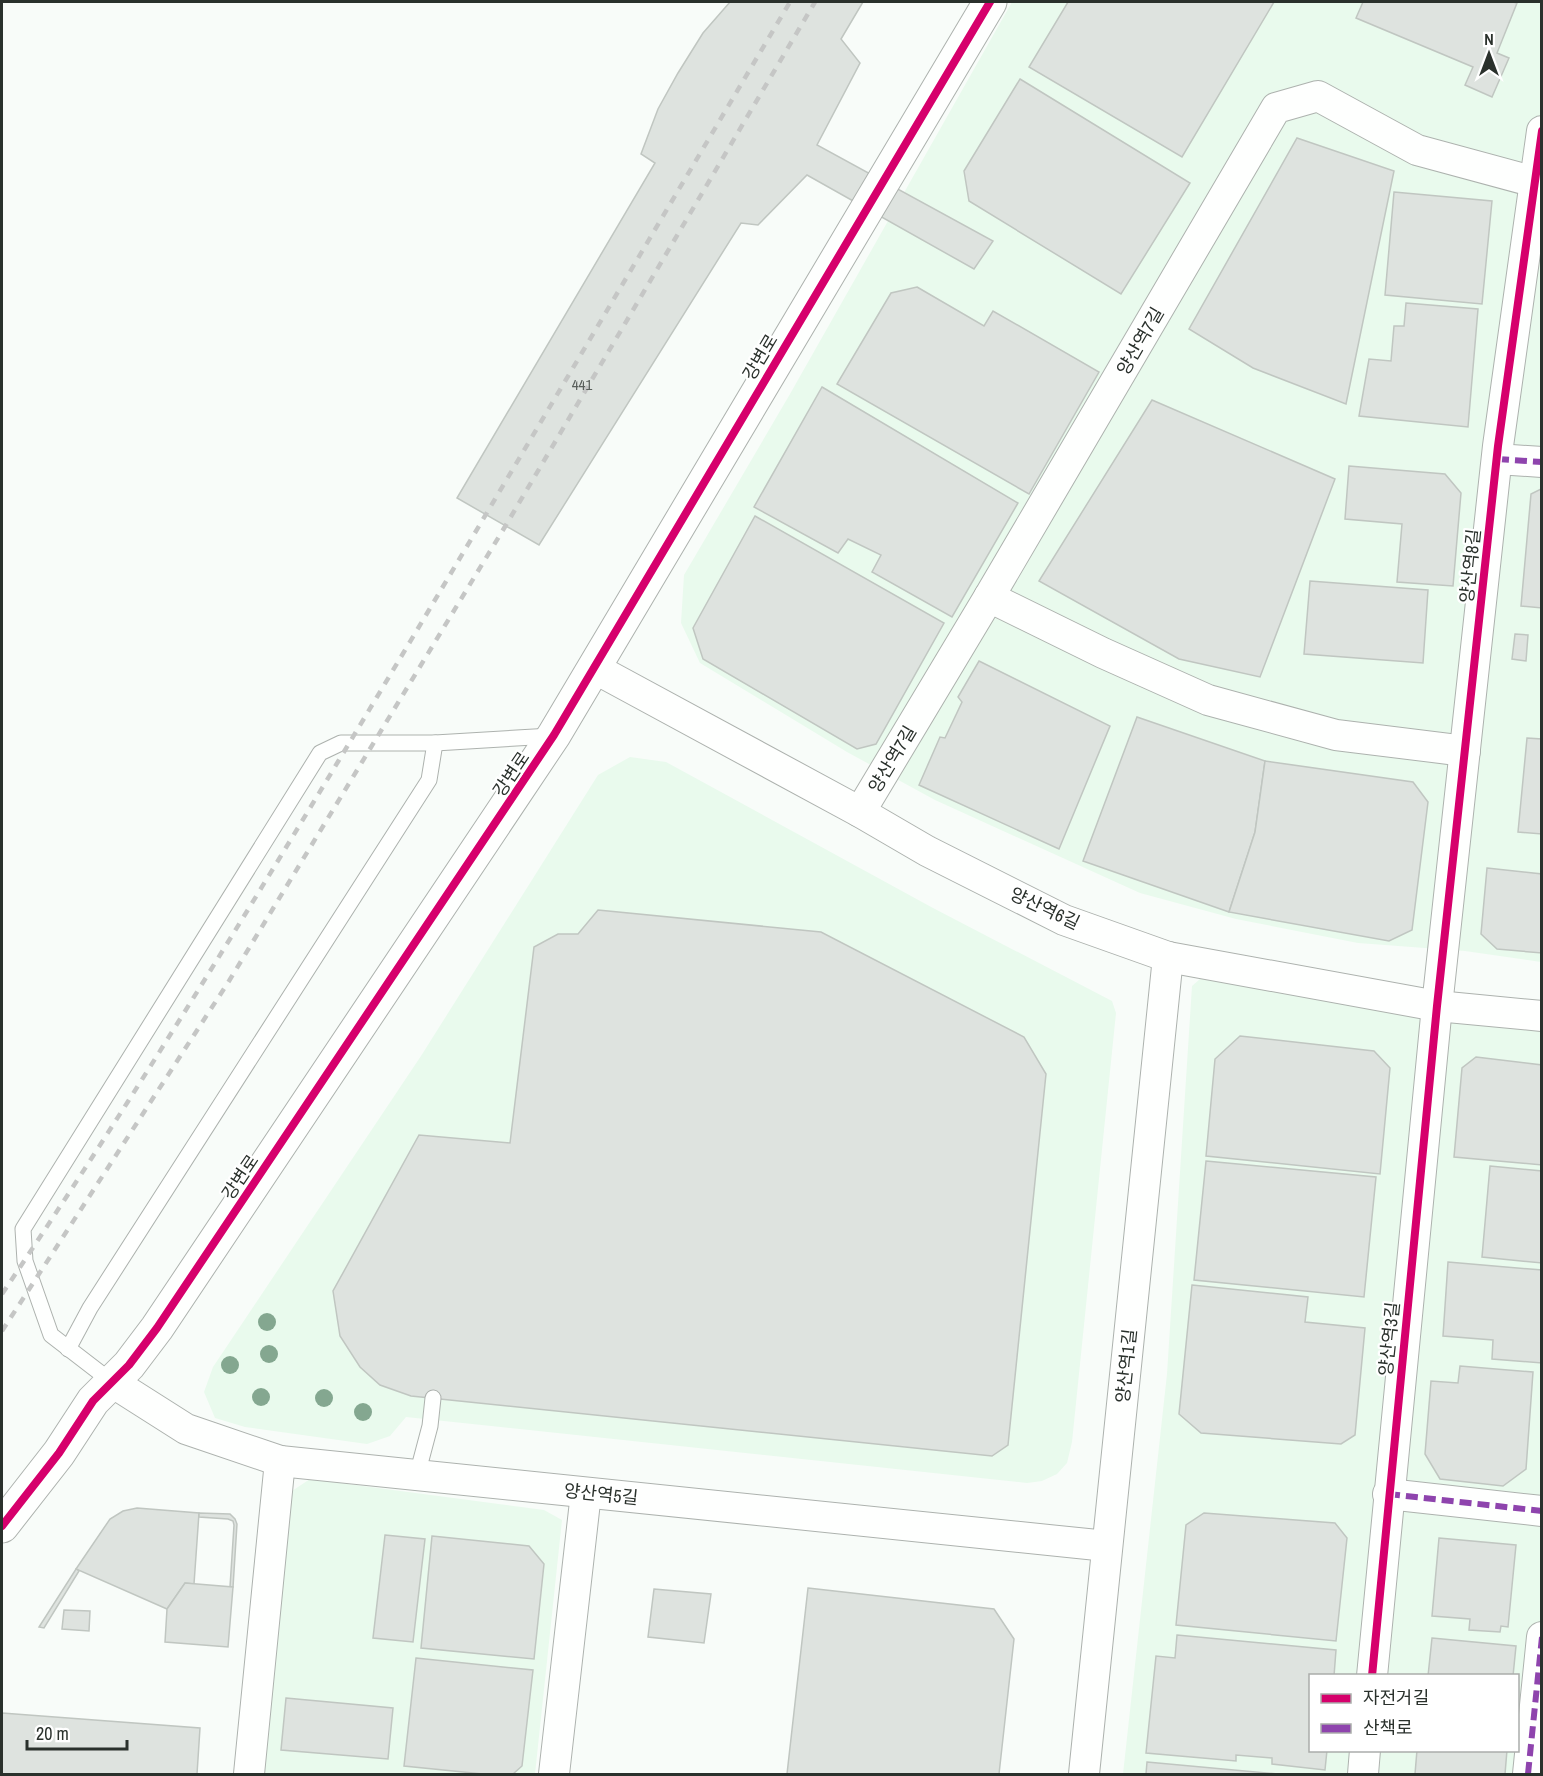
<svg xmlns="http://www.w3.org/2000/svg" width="1543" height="1776" font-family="'Archivo Narrow','Noto Sans KR',sans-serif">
<rect width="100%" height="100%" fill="#f8fcf9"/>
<!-- built -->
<g fill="#e9faed" fill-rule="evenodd">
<polygon points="1012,2 1541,2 1541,962 1465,951 1358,943 1236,919 1140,893 935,800 847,752 700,663 681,623 684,575 790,394"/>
<polygon points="630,757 666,762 933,908 1112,1001 1116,1013 1072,1442 1067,1463 1057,1474 1042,1481 1027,1483 406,1417 390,1436 367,1444 245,1427 215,1418 204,1392 213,1367 421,1056 598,775"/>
<path d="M1209,971L1541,1024V1774H1123L1167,1374L1192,986ZM1310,1676H1518V1750H1310Z"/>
<polygon points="310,1479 544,1510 562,1520 535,1774 257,1774 286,1495"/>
</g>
<!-- building -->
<g fill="#dee3df" stroke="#c0c6c1" stroke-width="1.5">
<polygon points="730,2 863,2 841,39 860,63 817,145 993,241 974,269 807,175 758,225 741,223 539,545 457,498 655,163 641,154 658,109 678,73 703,33"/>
<polygon points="1068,2 1274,2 1182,157 1029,67"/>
<polygon points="1363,2 1513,2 1517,3 1497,53 1509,58 1492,97 1465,85 1473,67 1356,18"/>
<polygon points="1020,79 1190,183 1121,294 969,201 964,171"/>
<polygon points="1297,138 1394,171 1346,404 1253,368 1189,329"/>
<polygon points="1394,192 1492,201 1482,304 1385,295"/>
<polygon points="917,287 984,326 993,311 1099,372 1029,494 837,384 891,293"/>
<polygon points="1406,303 1478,309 1468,427 1359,416 1369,359 1391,361 1394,326 1404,326"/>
<polygon points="822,387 1018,503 952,617 872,572 881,555 848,539 838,553 754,507"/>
<polygon points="1152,400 1335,479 1260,677 1179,659 1039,581"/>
<polygon points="1349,466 1445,474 1461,493 1453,586 1397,582 1402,524 1345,519"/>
<polygon points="1541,489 1542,489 1542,608 1521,606 1531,494"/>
<polygon points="755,516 944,623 876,744 857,749 703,659 693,628"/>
<polygon points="1310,581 1428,590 1423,663 1304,654"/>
<polygon points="1515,634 1528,635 1526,661 1512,659"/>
<polygon points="979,661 1110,726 1059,849 919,785 940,737 945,738 962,702 958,697"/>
<polygon points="1137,717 1265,761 1255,832 1229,912 1083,861"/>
<polygon points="1527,738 1542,739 1542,834 1518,832"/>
<polygon points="1265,761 1413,782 1428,802 1412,930 1389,941 1229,912 1255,832"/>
<polygon points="1487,868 1542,874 1542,953 1497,949 1481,934"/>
<polygon points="598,910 821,932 1024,1037 1046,1074 1008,1445 992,1456 411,1396 380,1385 360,1367 340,1336 333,1291 419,1135 510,1143 534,947 558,934 578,934"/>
<polygon points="1240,1036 1374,1051 1390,1068 1380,1174 1206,1156 1215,1059"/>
<polygon points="1476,1057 1542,1065 1542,1165 1454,1157 1462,1068"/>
<polygon points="1206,1161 1376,1177 1364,1297 1194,1280"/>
<polygon points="1490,1166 1542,1171 1542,1263 1482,1257"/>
<polygon points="1448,1262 1542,1270 1542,1363 1492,1359 1493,1340 1443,1336"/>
<polygon points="1192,1285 1308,1297 1305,1322 1365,1328 1355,1435 1341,1444 1201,1433 1179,1414"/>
<polygon points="1460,1366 1533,1372 1526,1469 1503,1486 1440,1479 1425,1454 1431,1381 1458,1383"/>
<polygon points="137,1508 199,1513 194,1584 185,1583 167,1609 76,1569 110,1519 123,1511"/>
<polygon points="199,1513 230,1514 235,1519 237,1524 233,1587 230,1587 234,1525 233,1521 228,1519 199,1517"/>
<polygon points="1204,1513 1335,1523 1347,1538 1336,1641 1176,1625 1186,1525"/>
<polygon points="385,1535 425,1539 413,1642 373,1638"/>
<polygon points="432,1536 529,1546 544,1564 534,1659 421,1648"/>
<polygon points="1439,1538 1516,1545 1508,1627 1501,1626 1500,1632 1469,1630 1470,1619 1432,1616"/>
<polygon points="76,1569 79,1571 44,1628 39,1627"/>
<polygon points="185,1583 233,1587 228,1647 165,1642 167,1609"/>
<polygon points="808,1588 994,1609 1014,1639 999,1774 787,1774"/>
<polygon points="654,1589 711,1594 704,1643 648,1637"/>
<polygon points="64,1610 90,1611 89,1631 62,1629"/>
<polygon points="1177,1635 1336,1650 1334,1676 1310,1676 1310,1750 1327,1750 1325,1770 1272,1764 1272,1758 1236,1755 1236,1761 1146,1753 1156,1656 1175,1658"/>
<polygon points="1432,1638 1516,1646 1513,1676 1428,1676"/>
<polygon points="416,1658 533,1670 522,1766 513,1774 483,1774 404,1766"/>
<polygon points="286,1698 393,1708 388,1759 281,1750"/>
<polygon points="2,1713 200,1728 197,1774 2,1774"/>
<polygon points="1417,1750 1507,1750 1505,1774 1415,1774"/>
<polygon points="1147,1762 1278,1774 1146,1774"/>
</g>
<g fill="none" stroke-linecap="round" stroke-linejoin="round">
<defs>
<g id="lane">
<polyline points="68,1349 90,1308 429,780 435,743"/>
<polyline points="112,1382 51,1335 25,1261 23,1229 320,753 341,743 435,743 551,736"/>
<polyline points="417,1475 430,1426 433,1398"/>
</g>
<g id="street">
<polyline points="1497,459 1542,462"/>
<polyline points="989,597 1103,653 1208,700 1336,735 1465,751"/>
<polyline points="594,668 860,812 927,851 1064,920 1168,957 1437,1006 1542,1016"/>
<polyline points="860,812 989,597 1276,108 1318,96 1417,150 1535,182"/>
<polyline points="112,1382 186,1429 280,1461 1107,1546"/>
<polyline points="1388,1494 1542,1511"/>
<polyline points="1372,1676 1437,1006 1498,446 1542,131"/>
<polyline points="249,1774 280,1461"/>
<polyline points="554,1774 586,1493"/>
<polyline points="1084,1774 1168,957"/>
<polyline points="1363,1774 1365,1750"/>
<polyline points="1528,1774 1542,1637"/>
</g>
<polyline id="secondary" points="2,1526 59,1453 93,1401 129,1365 157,1328 554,735 990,2"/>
</defs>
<!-- lane casing -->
<use href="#lane" stroke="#adb2ae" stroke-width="17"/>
<!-- street casing -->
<use href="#street" stroke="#adb2ae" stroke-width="32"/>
<!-- secondary casing -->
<use href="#secondary" stroke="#adb2ae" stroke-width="35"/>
<!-- lane -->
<use href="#lane" stroke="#fefffe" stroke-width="15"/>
<!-- street -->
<use href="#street" stroke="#fefffe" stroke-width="30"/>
<!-- secondary -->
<use href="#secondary" stroke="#fefffe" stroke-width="33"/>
<!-- rail -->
<g stroke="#c5c6c5" stroke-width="4.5" stroke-dasharray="8 8" stroke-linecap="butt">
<path d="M2,1294C152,1071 291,841 429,610C550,407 670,204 790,2"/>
<polyline points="2,1331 229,981 506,525 815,2"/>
</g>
<!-- quiet -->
<g stroke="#8e44ad" stroke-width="6" stroke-dasharray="12 6" stroke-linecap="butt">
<polyline points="1497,459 1542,462"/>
<polyline points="1388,1494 1542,1511"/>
<polyline points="1528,1774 1542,1637"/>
</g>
<defs>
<g id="cycleway">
<polyline points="2,1526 59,1453 93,1401 129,1365 157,1328 554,735 990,2"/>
<polyline points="1372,1676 1437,1006 1498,446 1542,131"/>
</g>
</defs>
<!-- cycleway casing -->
<use href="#cycleway" stroke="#fff" stroke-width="11"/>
<!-- cycleway -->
<use href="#cycleway" stroke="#d6006c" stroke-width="8"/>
</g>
<!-- trees -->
<g fill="#84a790">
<circle cx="267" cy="1322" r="9"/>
<circle cx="269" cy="1354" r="9"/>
<circle cx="230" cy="1365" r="9"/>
<circle cx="261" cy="1397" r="9"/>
<circle cx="324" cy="1398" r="9"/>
<circle cx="363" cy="1412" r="9"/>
</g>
<g text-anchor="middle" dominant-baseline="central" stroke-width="4.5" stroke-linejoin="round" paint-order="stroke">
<!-- number labels -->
<g font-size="15" fill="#5a605c">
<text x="582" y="384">441</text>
</g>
<!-- street labels -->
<g font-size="18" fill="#2a312c" stroke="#fff">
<text transform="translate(1140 341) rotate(-60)">양산역7길</text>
<text transform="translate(760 357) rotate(-59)">강변로</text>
<text transform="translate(1470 566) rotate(-84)">양산역8길</text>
<text transform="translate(892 759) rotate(-59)">양산역7길</text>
<text transform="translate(511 774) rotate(-56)">강변로</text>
<text transform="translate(1045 908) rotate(25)">양산역6길</text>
<text transform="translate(240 1177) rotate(-56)">강변로</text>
<text transform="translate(1389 1339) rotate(-84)">양산역3길</text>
<text transform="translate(1126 1366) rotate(-84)">양산역1길</text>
<text transform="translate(601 1494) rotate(6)">양산역5길</text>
</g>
</g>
<!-- border -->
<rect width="1543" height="1776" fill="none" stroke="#2a312c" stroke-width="6"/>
<!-- legend -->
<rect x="1309" y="1674" width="210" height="78" fill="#ffffff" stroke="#aaadab" stroke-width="1.5"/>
<rect x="1321" y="1694" width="30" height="9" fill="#d6006c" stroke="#aaadab" stroke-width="1.5"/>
<text x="1363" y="1704" font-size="18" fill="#2a312c">자전거길</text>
<rect x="1321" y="1724" width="30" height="9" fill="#8e44ad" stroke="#aaadab" stroke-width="1.5"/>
<text x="1363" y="1734" font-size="18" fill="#2a312c">산책로</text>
<!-- north arrow -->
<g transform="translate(1489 54)" stroke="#ffffff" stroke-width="4.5" paint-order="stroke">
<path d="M0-4.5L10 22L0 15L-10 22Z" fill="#2a312c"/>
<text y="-9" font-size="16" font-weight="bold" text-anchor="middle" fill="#2a312c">N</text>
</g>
<!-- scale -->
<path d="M27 1740v9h100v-9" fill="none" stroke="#2a312c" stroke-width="3"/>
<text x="36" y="1740" font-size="18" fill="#2a312c" stroke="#ffffff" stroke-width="4.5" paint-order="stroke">20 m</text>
</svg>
